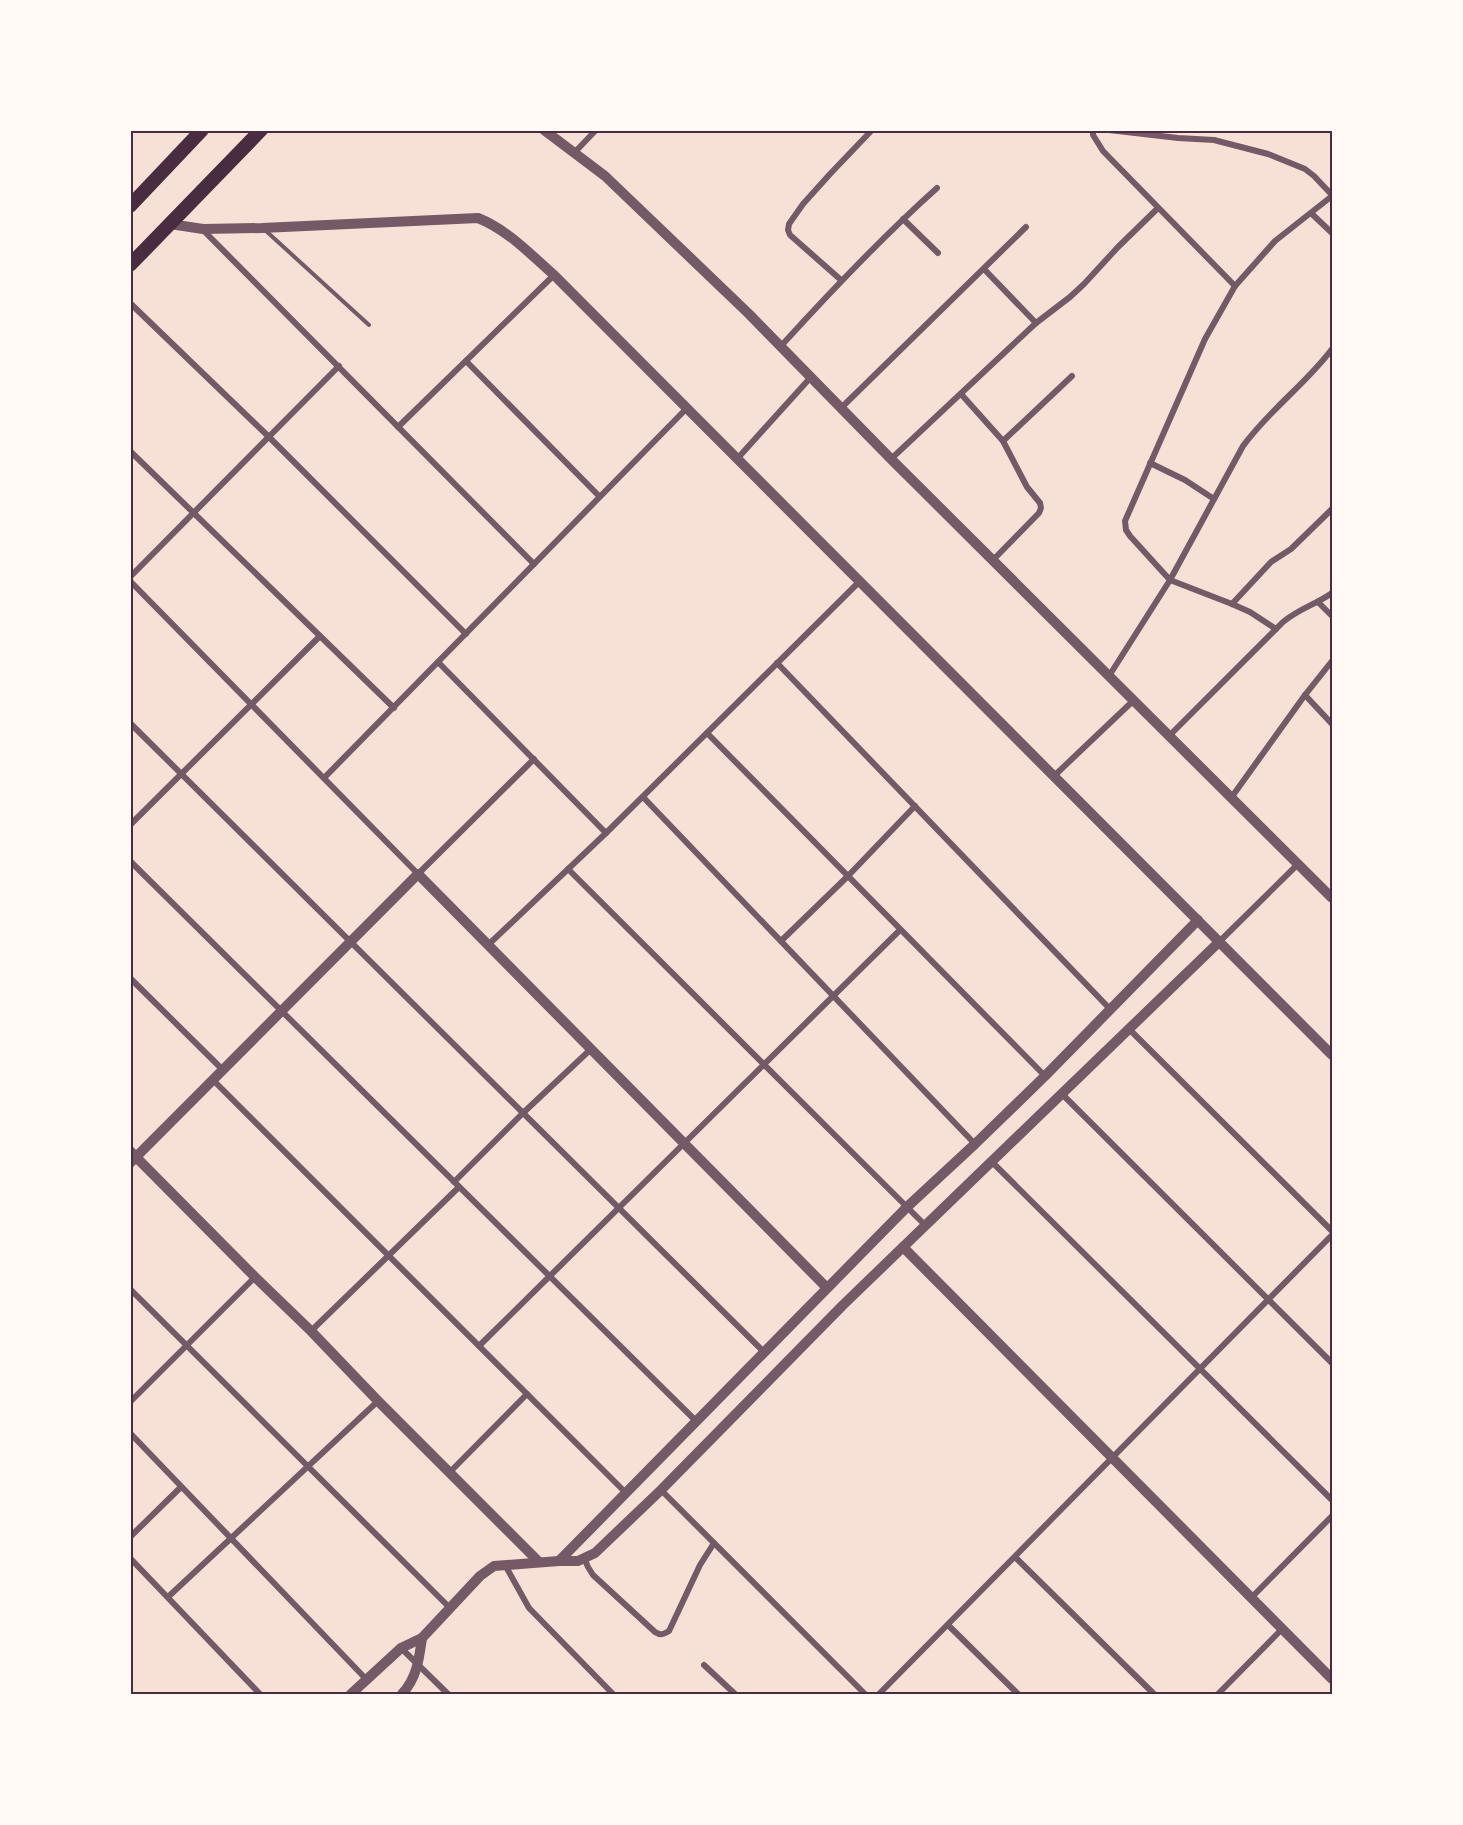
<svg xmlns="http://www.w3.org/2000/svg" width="1463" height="1825" font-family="'Varela Round',sans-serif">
<rect width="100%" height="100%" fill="#f7e1d7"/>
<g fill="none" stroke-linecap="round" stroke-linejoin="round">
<!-- service -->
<polyline stroke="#755966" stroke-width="4" points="265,230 369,325"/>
<!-- minor -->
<g stroke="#755966" stroke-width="6">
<polyline points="1093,130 1093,135 1103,151 1235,286"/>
<polyline points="1109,130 1178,138 1214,140 1268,154 1305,169 1314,176 1332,195"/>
<polyline points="575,152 596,130"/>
<polyline points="1312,214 1332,233"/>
<polyline points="903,219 938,253"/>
<polyline points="203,230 534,564"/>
<polyline points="984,269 1036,323"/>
<polyline points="841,280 790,235 788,230 789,224 803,204 830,174 872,130"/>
<polyline points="130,303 269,437 466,634"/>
<path d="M781,346C831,291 881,238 937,188"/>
<polyline points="466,361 599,496"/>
<polyline points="961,394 1003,441 1027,487 1040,503 1041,508 1039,513 993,560"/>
<polyline points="841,408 1026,227"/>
<polyline points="398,427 554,275"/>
<polyline points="1003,441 1072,376"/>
<polyline points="130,451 394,708"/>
<polyline points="737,459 811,377"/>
<polyline points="891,459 1036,323 1070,297 1084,284 1118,247 1158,208"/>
<polyline points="1150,463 1185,480 1214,499"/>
<polyline points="130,577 339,366"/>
<polyline points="130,581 418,874 534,759"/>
<polyline points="1318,602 1332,616"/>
<polyline points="1232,604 1271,562 1291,549 1332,509"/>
<polyline points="1276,629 1250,612 1232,604 1170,580 1130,536 1126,530 1125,521 1205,339 1235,286 1275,241 1332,196"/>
<polyline points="438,662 606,833"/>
<polyline points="777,663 1110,1009"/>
<path d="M1109,676L1170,580L1243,446C1269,410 1306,384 1332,349"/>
<polyline points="1305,695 1332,724"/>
<polyline points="130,723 764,1352"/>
<polyline points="707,733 1045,1076"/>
<path d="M1169,736L1283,622C1300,608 1315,605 1332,593"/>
<polyline points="1054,776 1134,700"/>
<polyline points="324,778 687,408"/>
<polyline points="643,797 975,1144"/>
<polyline points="1231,798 1305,695 1332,661"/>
<polyline points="130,825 320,636"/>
<polyline points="130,861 697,1422"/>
<polyline points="568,869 926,1226"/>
<polyline points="781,941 848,876 915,806"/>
<polyline points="1219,942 1298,864"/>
<polyline points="488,945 606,833 860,581"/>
<polyline points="130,978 223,1070"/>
<polyline points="1129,1029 1332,1231"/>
<polyline points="213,1080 625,1492"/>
<polyline points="1062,1094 1332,1363"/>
<polyline points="992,1162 1332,1500"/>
<polyline points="454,1182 523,1113 591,1049"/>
<polyline points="130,1289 450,1608"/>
<polyline points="311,1331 459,1187"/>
<polyline points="479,1346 900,930"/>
<polyline points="130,1402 255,1277"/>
<polyline points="130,1433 366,1679"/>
<polyline points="449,1473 527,1394"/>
<polyline points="661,1490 865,1694"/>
<polyline points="130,1537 181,1487"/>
<polyline points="1015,1557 1154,1694"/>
<polyline points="130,1558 260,1694"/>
<path d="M584,1558L588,1567L593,1575L655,1632C661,1636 664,1634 669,1631L700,1565L714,1543"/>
<polyline points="505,1565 529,1608 613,1694"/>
<polyline points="168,1597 378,1401"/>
<polyline points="1251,1598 1332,1516"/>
<polyline points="948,1625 1018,1694"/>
<polyline points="401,1648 448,1694"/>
<polyline points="704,1665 735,1694"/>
<polyline points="879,1694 1332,1235"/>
<polyline points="1218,1694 1282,1629"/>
</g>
<!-- tertiary -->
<g stroke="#755966" stroke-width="10">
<polyline points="544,130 605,176 749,314 891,459 1332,898"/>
<path d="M170,224L203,229L262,228L478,218C508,230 530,254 554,275L1332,1055"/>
<polyline points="130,1151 255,1277 311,1331 378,1401 539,1562"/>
<polyline points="130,1163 418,874 827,1288"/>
<polyline points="903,1247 1332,1679"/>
<polyline points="559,1561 907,1207 975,1144 1045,1076 1198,920"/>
<polyline points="351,1694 401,1648 422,1638 480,1576 494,1566 559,1561 578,1561 595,1553 661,1490 843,1305 1219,942"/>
<path d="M402,1694C417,1678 419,1659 422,1638"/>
</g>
<!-- primary -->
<g stroke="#4a2c40" stroke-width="14">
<polyline points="130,206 202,130"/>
<polyline points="130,265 261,130"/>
</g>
</g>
<!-- border -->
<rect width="1463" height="1825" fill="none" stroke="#fffaf5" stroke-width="264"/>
<rect x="132" y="132" width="1199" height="1561" fill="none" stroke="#4a2c40" stroke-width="2"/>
</svg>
